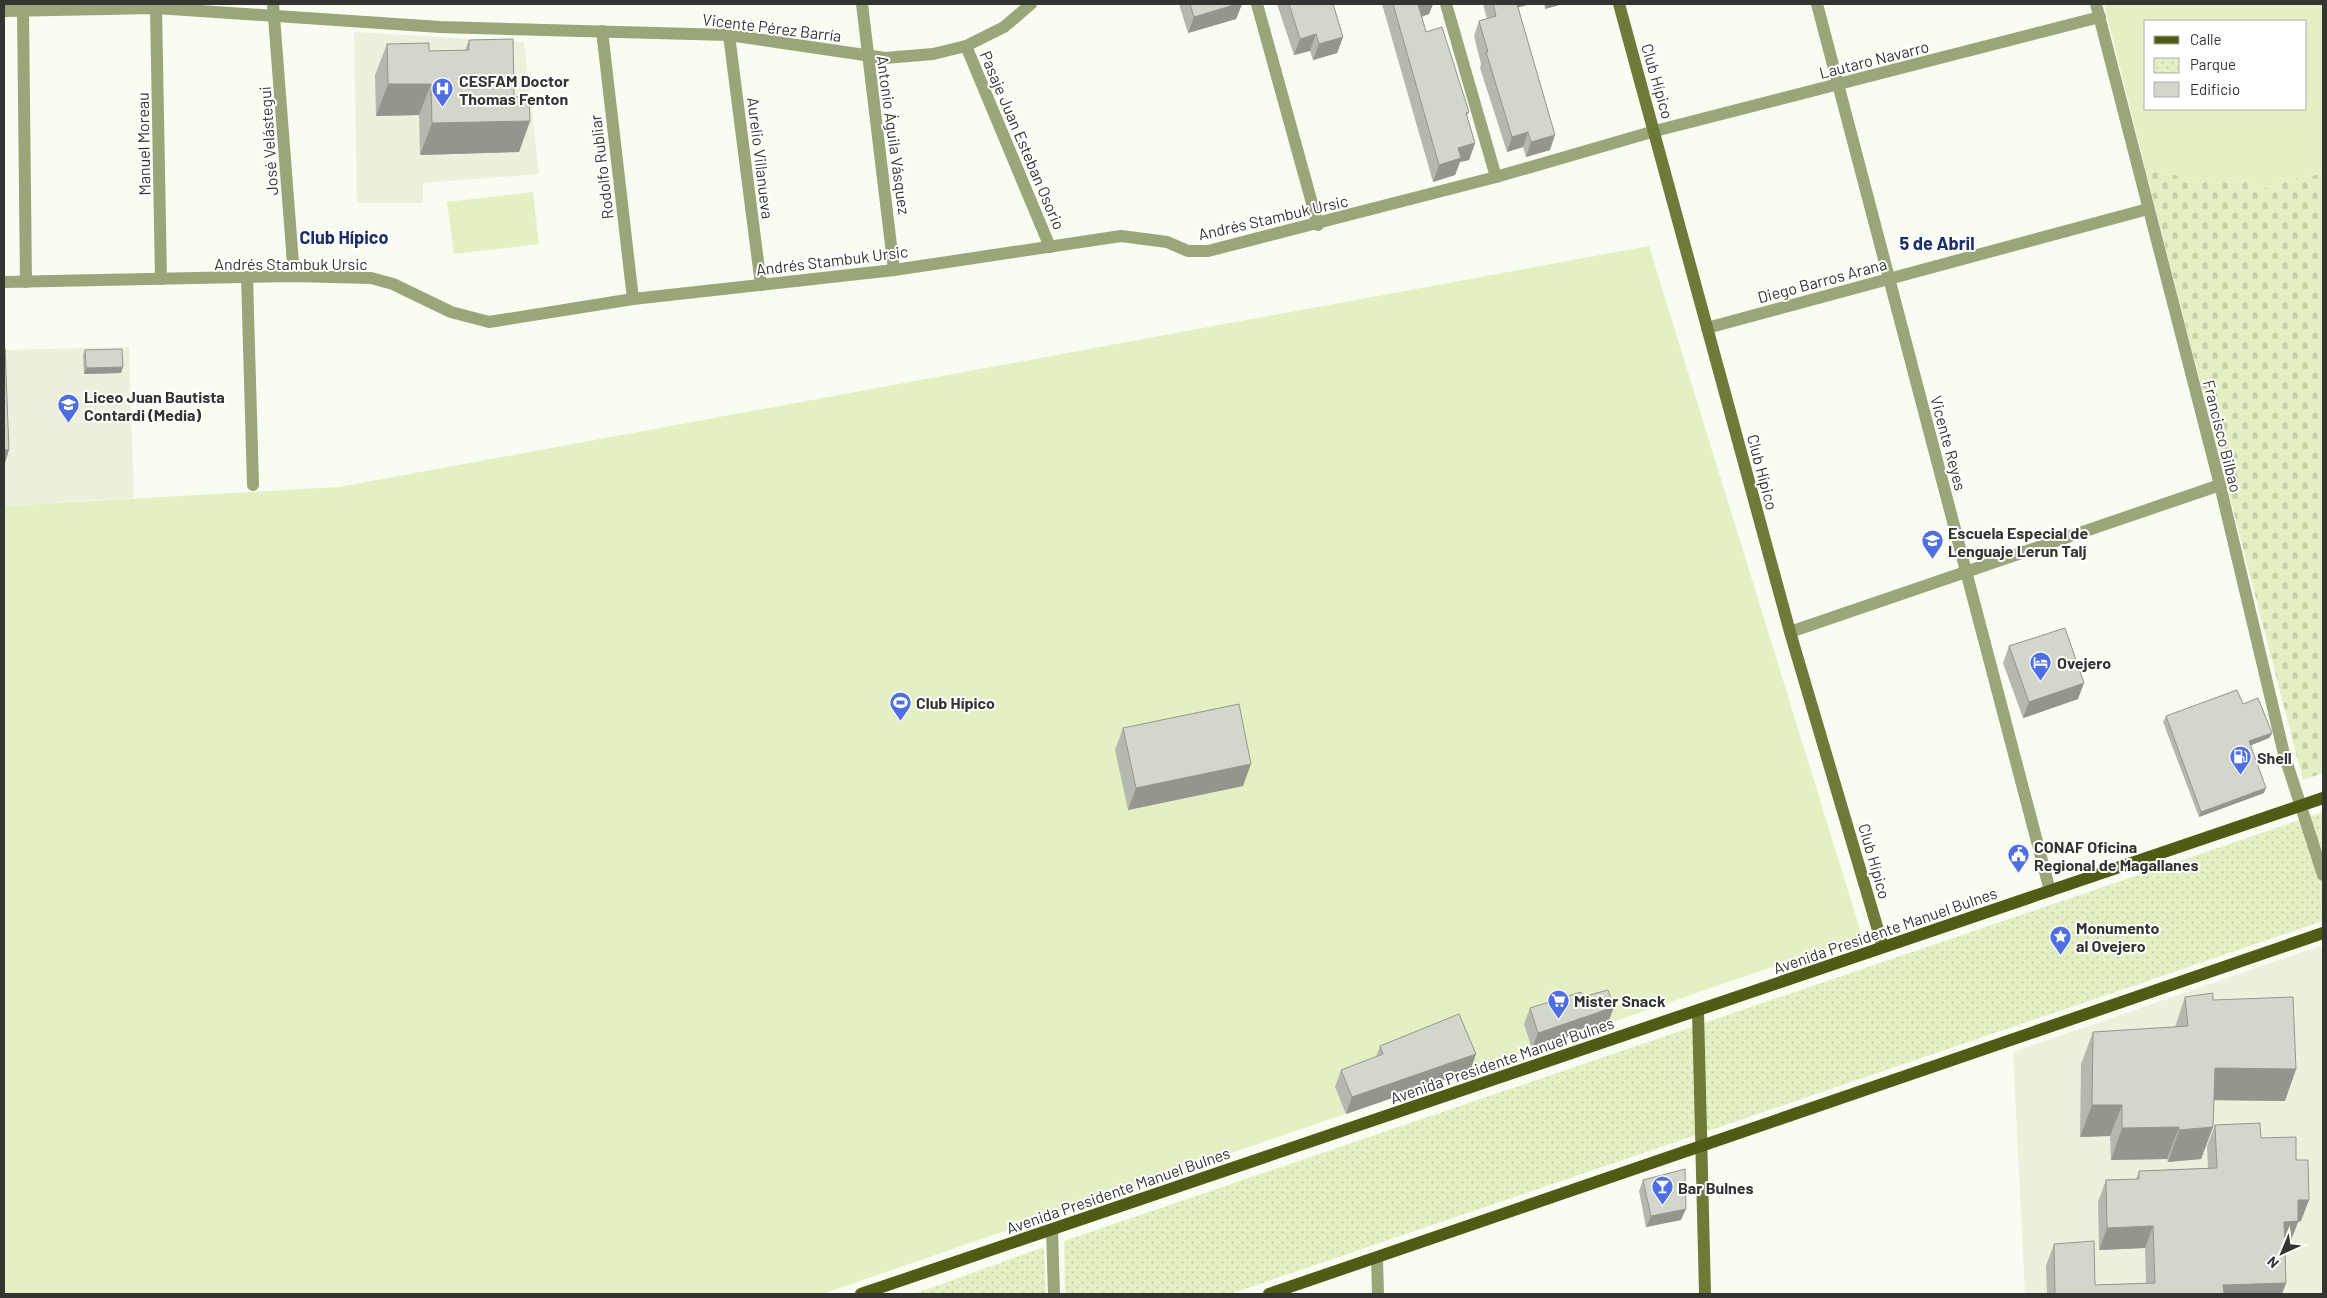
<svg xmlns="http://www.w3.org/2000/svg" width="2327" height="1298" font-family="Barlow,sans-serif">
<defs>
<pattern id="cemetery-stones" width="16" height="16" patternUnits="userSpaceOnUse" patternTransform="scale(1.25)"><rect width="16" height="16" fill="#e4efc4"/><path d="M2 7V4a2 2 0 0 1 4 0v3zM10 15v-3a2 2 0 0 1 4 0v3z" fill="#c4cea9"/></pattern>
<pattern id="park-dots" width="8" height="8" patternUnits="userSpaceOnUse" patternTransform="scale(1.25)"><rect width="8" height="8" fill="#e4efc4"/><path d="M2 2h.1M6 6h.1" fill="none" stroke="#c4cea9" stroke-width="1.8" stroke-linecap="round"/></pattern>
</defs>
<rect width="100%" height="100%" fill="#f9fcf0"/>
<!-- built -->
<g fill="#ecf1de">
<polygon points="354,32 524,42 539,174 423,183 423,203 357,203"/>
<polygon points="129,347 134,498 4,506 4,350"/>
<polygon points="2323,945 2323,1294 2025,1294 2013,1052"/>
</g>
<!-- grass -->
<g fill="#e4efc4" fill-rule="evenodd">
<path d="M2104,4H2323V174L2297,178L2251,192L2249,180L2209,183L2145,168ZM2146,21H2306V109H2146Z"/>
<polygon points="533,192 539,244 454,254 447,202"/>
<polygon points="1649,246 1862,936 822,1294 4,1294 4,506 339,487"/>
</g>
<!-- cemetery -->
<polygon fill="url(#cemetery-stones)" points="2145,168 2209,183 2249,180 2252,192 2297,178 2323,174 2323,773 2303,780"/>
<!-- park -->
<g fill="url(#park-dots)">
<polygon points="2323,812 2323,921 1230,1294 1065,1294 1064,1241"/>
<polygon points="1044,1247 1046,1294 914,1294"/>
</g>
<g fill="none" stroke-linecap="round" stroke-linejoin="round">
<!-- street -->
<g stroke="#9aa579" stroke-width="12">
<polyline points="273,4 294,276"/>
<polyline points="862,4 894,270"/>
<polyline points="1257,4 1318,225"/>
<polyline points="1446,4 1496,177"/>
<polyline points="1817,4 2050,891"/>
<polyline points="2096,4 2220,485 2284,754 2323,875"/>
<polyline points="156,8 161,279"/>
<polyline points="4,11 156,8 440,27 729,35 885,58 933,54 966,46 1004,27 1031,4"/>
<polyline points="23,11 26,282"/>
<polyline points="602,31 633,299"/>
<polyline points="729,35 761,285"/>
<polyline points="966,46 1050,247"/>
<polyline points="247,277 253,485"/>
<polyline points="4,282 294,276 371,278 393,284 451,312 489,322 633,299 894,270 1121,236 1167,242 1188,251 1208,251 1496,177 1655,131 2100,17"/>
<polyline points="1707,328 2148,209"/>
<polyline points="1790,632 2220,485"/>
<polyline points="1052,1230 1054,1294"/>
<polyline points="1377,1259 1378,1294"/>
</g>
<!-- secondary -->
<g stroke="#6e7b38" stroke-width="12">
<polyline points="1619,4 1790,632 1883,947"/>
<polyline points="1698,1011 1705,1294"/>
</g>
<!-- primary -->
<g stroke="#505c16" stroke-width="12">
<polyline points="861,1294 2323,798"/>
<polyline points="1269,1294 2323,933"/>
</g>
</g>
<!-- wall -->
<g fill="#b5b8ae">
<polygon points="1179,4 1242,4 1236,19 1188,33"/>
<polygon points="1277,4 1333,4 1343,37 1337,53 1313,60 1310,51 1294,55"/>
<polygon points="1382,4 1433,4 1429,14 1422,17 1426,32 1469,112 1467,116 1475,143 1469,160 1460,162 1455,175 1433,182"/>
<polygon points="1483,4 1530,4 1518,7 1550,150 1526,157 1523,147 1507,152 1480,68 1481,64 1474,36 1479,21 1487,19"/>
<polygon points="1544,4 1563,4 1545,9"/>
<polygon points="469,40 514,97 530,121 519,152 420,155 419,115 376,116 375,75 387,44 429,51 465,50"/>
<polygon points="85,350 121,373 84,374 83,355"/>
<polygon points="2009,646 2078,699 2023,718 2003,663"/>
<polygon points="2243,704 2272,733 2269,738 2251,745 2264,793 2199,817 2163,722 2166,716"/>
<polygon points="1123,728 1243,786 1128,810 1115,750"/>
<polygon points="1582,997 1608,1023 1532,1049 1524,1024 1530,1008"/>
<polygon points="2185,997 2213,1000 2296,1069 2285,1101 2214,1100 2213,1127 2201,1159 2168,1162 2167,1159 2111,1160 2110,1136 2080,1137 2081,1064 2093,1032 2175,1027"/>
<polygon points="1380,1046 1476,1054 1470,1071 1346,1114 1335,1087 1341,1070 1376,1057"/>
<polygon points="2215,1125 2261,1138 2296,1160 2301,1221 2298,1222 2290,1243 2285,1243 2286,1283 2282,1294 2047,1294 2046,1266 2054,1244 2095,1285 2146,1283 2145,1248 2099,1250 2098,1202 2106,1180 2136,1179 2139,1171 2208,1168 2207,1146"/>
<polygon points="1643,1180 1681,1220 1646,1227 1639,1191"/>
</g>
<!-- shaded-wall -->
<g fill="#94968d">
<polygon points="1237,4 1242,4 1236,19 1188,33 1194,17"/>
<polygon points="1417,4 1433,4 1429,14 1412,19"/>
<polygon points="1511,4 1530,4 1509,10"/>
<polygon points="1547,4 1563,4 1545,9"/>
<polygon points="1316,34 1310,51 1294,55 1300,39"/>
<polygon points="1343,37 1337,53 1313,60 1319,44"/>
<polygon points="388,84 431,84 419,115 376,116"/>
<polygon points="530,121 519,152 420,155 432,123"/>
<polygon points="1528,132 1523,147 1507,152 1512,137"/>
<polygon points="1555,135 1550,150 1526,157 1531,142"/>
<polygon points="1475,143 1469,160 1460,162 1455,175 1433,182 1439,165 1458,148"/>
<polygon points="123,367 121,373 84,374 86,368"/>
<polygon points="4,450 9,450 4,466"/>
<polygon points="2084,683 2078,699 2023,718 2029,702"/>
<polygon points="2272,733 2269,738 2247,747 2249,741"/>
<polygon points="1251,764 1243,786 1128,810 1136,788"/>
<polygon points="2266,788 2264,793 2199,817 2201,812"/>
<polygon points="1614,1007 1608,1023 1532,1049 1538,1033"/>
<polygon points="1476,1054 1470,1071 1346,1114 1352,1097"/>
<polygon points="2215,1068 2296,1069 2285,1101 2204,1100"/>
<polygon points="2092,1105 2122,1105 2110,1136 2080,1137"/>
<polygon points="2179,1127 2167,1159 2111,1160 2122,1128"/>
<polygon points="2213,1127 2201,1159 2168,1162 2179,1130"/>
<polygon points="2298,1200 2309,1200 2301,1221 2298,1222 2290,1243 2276,1244 2284,1222"/>
<polygon points="1686,1209 1681,1220 1646,1227 1651,1216"/>
<polygon points="2153,1226 2145,1248 2099,1250 2107,1228"/>
<polygon points="2286,1283 2282,1294 2220,1294 2223,1285"/>
</g>
<!-- building -->
<g fill="#d3d6ca" stroke="#94968d">
<polygon points="1190,4 1237,4 1194,17"/>
<polygon points="1289,4 1333,4 1343,37 1319,44 1316,34 1300,39"/>
<polygon points="1393,4 1418,4 1426,32 1442,27 1469,112 1466,113 1475,143 1458,148 1461,158 1439,165"/>
<polygon points="1493,4 1517,4 1555,135 1531,142 1528,132 1512,137 1486,52 1488,52 1479,21 1496,16"/>
<polygon points="513,39 514,97 529,96 530,121 432,123 431,84 388,84 387,44 429,43 429,51 469,50 469,40"/>
<polygon points="4,348 5,348 9,450 4,450"/>
<polygon points="122,349 123,367 86,368 85,350"/>
<polygon points="2065,628 2084,683 2029,702 2009,646"/>
<polygon points="2237,690 2243,704 2258,698 2272,733 2249,741 2266,788 2201,812 2166,716"/>
<polygon points="1239,704 1251,764 1136,788 1123,728"/>
<polygon points="1608,990 1614,1007 1538,1033 1530,1008 1581,992 1582,997"/>
<polygon points="2213,993 2213,1000 2293,997 2296,1069 2215,1068 2213,1127 2179,1130 2179,1127 2122,1128 2122,1105 2092,1105 2093,1032 2188,1026 2185,997"/>
<polygon points="1459,1014 1476,1054 1352,1097 1341,1070 1383,1054 1380,1046"/>
<polygon points="2260,1123 2261,1138 2296,1137 2296,1160 2308,1160 2309,1200 2298,1200 2298,1221 2284,1222 2286,1283 2223,1285 2224,1294 2055,1294 2054,1244 2094,1241 2095,1285 2155,1283 2153,1226 2107,1228 2106,1180 2139,1179 2139,1171 2217,1168 2215,1125"/>
<polygon points="1685,1169 1686,1209 1651,1216 1643,1180"/>
</g>
<!-- icons -->
<defs>
<symbol id="hospital-pin" viewBox="-11 -11 22 30"><path d="M0 17L-7.5 6A9.5 9.5 0 1 1 7.5 6Z" fill="#4f6ee3" stroke="#fff"/><path d="M-5-5h3v3.5h4V-5h3V5h-3V1.5h-4V5h-3Z" fill="#fff"/></symbol>
<symbol id="school-pin" viewBox="-11 -11 22 30"><path d="M0 17L-7.5 6A9.5 9.5 0 1 1 7.5 6Z" fill="#4f6ee3" stroke="#fff"/><path d="M0-5L7-2L0 1L-7-2ZM-4 1L0 2.5L4 1V4Q0 6-4 4Z" fill="#fff"/></symbol>
<symbol id="hotel-pin" viewBox="-11 -11 22 30"><path d="M0 17L-7.5 6A9.5 9.5 0 1 1 7.5 6Z" fill="#4f6ee3" stroke="#fff"/><path d="M-6-4.5h1.5V1H6V5H4.5V3h-9V5H-6ZM-4 0a1.8 1.8 0 1 1 3.6 0ZM.5 0V-2.5h3Q6-2.5 6 0Z" fill="#fff"/></symbol>
<symbol id="stadium-pin" viewBox="-11 -11 22 30"><path d="M0 17L-7.5 6A9.5 9.5 0 1 1 7.5 6Z" fill="#4f6ee3" stroke="#fff"/><path d="M0-5a6.5 5 0 1 0 0 10a6.5 5 0 1 0 0-10ZM-3.5-1.8h7v3.6h-7Z" fill="#fff"/></symbol>
<symbol id="fuel-pin" viewBox="-11 -11 22 30"><path d="M0 17L-7.5 6A9.5 9.5 0 1 1 7.5 6Z" fill="#4f6ee3" stroke="#fff"/><path d="M-5.5-6h7V0h2V4h1.3V-2.5L3-4.5l.8-.8L6-3V5H2.5V1h-1V6h-7ZM-4.2-4.7v3.2H.2V-4.7Z" fill="#fff"/></symbol>
<symbol id="civic-pin" viewBox="-11 -11 22 30"><path d="M0 17L-7.5 6A9.5 9.5 0 1 1 7.5 6Z" fill="#4f6ee3" stroke="#fff"/><path d="M-.6-6.5H3V-4.5H.6V-3L4-1V1h2V6H-6V1h2V-1L-.6-3ZM-1.2 2.5V6h2.4V2.5Z" fill="#fff"/></symbol>
<symbol id="sight-pin" viewBox="-11 -11 22 30"><path d="M0 17L-7.5 6A9.5 9.5 0 1 1 7.5 6Z" fill="#4f6ee3" stroke="#fff"/><path d="M0-6L1.8-2.2L6-1.7L2.9 1.2L3.7 5.4L0 3.3L-3.7 5.4L-2.9 1.2L-6-1.7L-1.8-2.2Z" fill="#fff"/></symbol>
<symbol id="supermarket-pin" viewBox="-11 -11 22 30"><path d="M0 17L-7.5 6A9.5 9.5 0 1 1 7.5 6Z" fill="#4f6ee3" stroke="#fff"/><path d="M-6-5.5h2.5l.6 2H6L4.5 2H-2.5L-4.4-4H-6ZM-1.5 3.2a1.3 1.3 0 1 0 .1 0ZM3 3.2a1.3 1.3 0 1 0 .1 0Z" fill="#fff"/></symbol>
<symbol id="bar-pin" viewBox="-11 -11 22 30"><path d="M0 17L-7.5 6A9.5 9.5 0 1 1 7.5 6Z" fill="#4f6ee3" stroke="#fff"/><path d="M-6-5H6L.8 .8V4.5H3.5V6h-7V4.5H-.8V.8Z" fill="#fff"/></symbol>
</defs>
<g fill-rule="evenodd">
<use href="#hospital-pin" x="430" y="76" width="25" height="34"/>
<use href="#school-pin" x="56" y="392" width="25" height="34"/>
<use href="#school-pin" x="1920" y="528" width="25" height="34"/>
<use href="#hotel-pin" x="2028" y="650" width="25" height="34"/>
<use href="#stadium-pin" x="888" y="690" width="25" height="34"/>
<use href="#fuel-pin" x="2228" y="744" width="25" height="34"/>
<use href="#civic-pin" x="2006" y="842" width="25" height="34"/>
<use href="#sight-pin" x="2048" y="924" width="25" height="34"/>
<use href="#supermarket-pin" x="1546" y="988" width="25" height="34"/>
<use href="#bar-pin" x="1650" y="1174" width="25" height="34"/>
</g>
<g text-anchor="middle" dominant-baseline="central" stroke-width="4" stroke-linejoin="round" paint-order="stroke">
<!-- street labels -->
<g font-size="16" fill="#333530" stroke="#fff">
<text transform="translate(772 27) rotate(7)">Vicente Pérez Barría</text>
<text transform="translate(1874 59) rotate(-14)">Lautaro Navarro</text>
<text transform="translate(1658 81) rotate(74)">Club Hípico</text>
<text transform="translate(894 135) rotate(82)">Antonio Águila Vásquez</text>
<text transform="translate(1023 140) rotate(67)">Pasaje Juan Esteban Osorio</text>
<text transform="translate(268 141) rotate(-94)">José Velástegui</text>
<text transform="translate(143 144) rotate(-91)">Manuel Moreau</text>
<text transform="translate(761 158) rotate(83)">Aurelio Villanueva</text>
<text transform="translate(601 167) rotate(-97)">Rodolfo Rubliar</text>
<text transform="translate(1273 217) rotate(-13)">Andrés Stambuk Ursic</text>
<text transform="translate(832 260) rotate(-7)">Andrés Stambuk Ursic</text>
<text x="291" y="263">Andrés Stambuk Ursic</text>
<text transform="translate(1822 280) rotate(-15)">Diego Barros Arana</text>
<text transform="translate(2223 436) rotate(76)">Francisco Bilbao</text>
<text transform="translate(1949 443) rotate(75)">Vicente Reyes</text>
<text transform="translate(1763 472) rotate(75)">Club Hípico</text>
<text transform="translate(1875 861) rotate(74)">Club Hípico</text>
<text transform="translate(1885 930) rotate(-19)">Avenida Presidente Manuel Bulnes</text>
<text transform="translate(1502 1060) rotate(-19)">Avenida Presidente Manuel Bulnes</text>
<text transform="translate(1118 1190) rotate(-19)">Avenida Presidente Manuel Bulnes</text>
</g>
<!-- poi labels -->
<g font-size="16" font-weight="bold" fill="#333530" stroke="#fff" text-anchor="start">
<text x="459" y="80">CESFAM Doctor<tspan x="459" dy="18">Thomas Fenton</tspan></text>
<text x="84" y="396">Liceo Juan Bautista<tspan x="84" dy="18">Contardi (Media)</tspan></text>
<text x="1948" y="532">Escuela Especial de<tspan x="1948" dy="18">Lenguaje Lerun Talj</tspan></text>
<text x="2057" y="662">Ovejero</text>
<text x="916" y="702">Club Hípico</text>
<text x="2257" y="757">Shell</text>
<text x="2034" y="846">CONAF Oficina<tspan x="2034" dy="18">Regional de Magallanes</tspan></text>
<text x="2076" y="927">Monumento<tspan x="2076" dy="18">al Ovejero</tspan></text>
<text x="1574" y="1000">Mister Snack</text>
<text x="1678" y="1187">Bar Bulnes</text>
</g>
<!-- neighbourhood labels -->
<g font-size="18" font-weight="bold" fill="#1e2d65" stroke="#fff">
<text x="344" y="237">Club Hípico</text>
<text x="1937" y="243">5 de Abril</text>
</g>
</g>
<!-- border -->
<rect width="2327" height="1298" fill="none" stroke="#333530" stroke-width="10"/>
<!-- legend -->
<rect x="2144" y="20" width="162" height="90" fill="#ffffff" stroke="#adaeac"/>
<rect x="2154" y="36" width="25" height="8" fill="#505c16" stroke="#adaeac"/>
<text x="2190" y="45" font-size="15" fill="#333530">Calle</text>
<rect x="2154" y="58" width="25" height="15" fill="url(#park-dots)" stroke="#adaeac"/>
<text x="2190" y="70" font-size="15" fill="#333530">Parque</text>
<rect x="2154" y="82" width="25" height="15" fill="#d3d6ca" stroke="#adaeac"/>
<text x="2190" y="95" font-size="15" fill="#333530">Edificio</text>
<!-- north arrow -->
<g transform="translate(2282 1253) rotate(224)" stroke="#ffffff" stroke-width="4" paint-order="stroke">
<path d="M0-4L9 19L0 12L-9 19Z" fill="#333530"/>
<text y="-8" font-size="14" font-weight="bold" text-anchor="middle" fill="#333530">N</text>
</g>
</svg>
